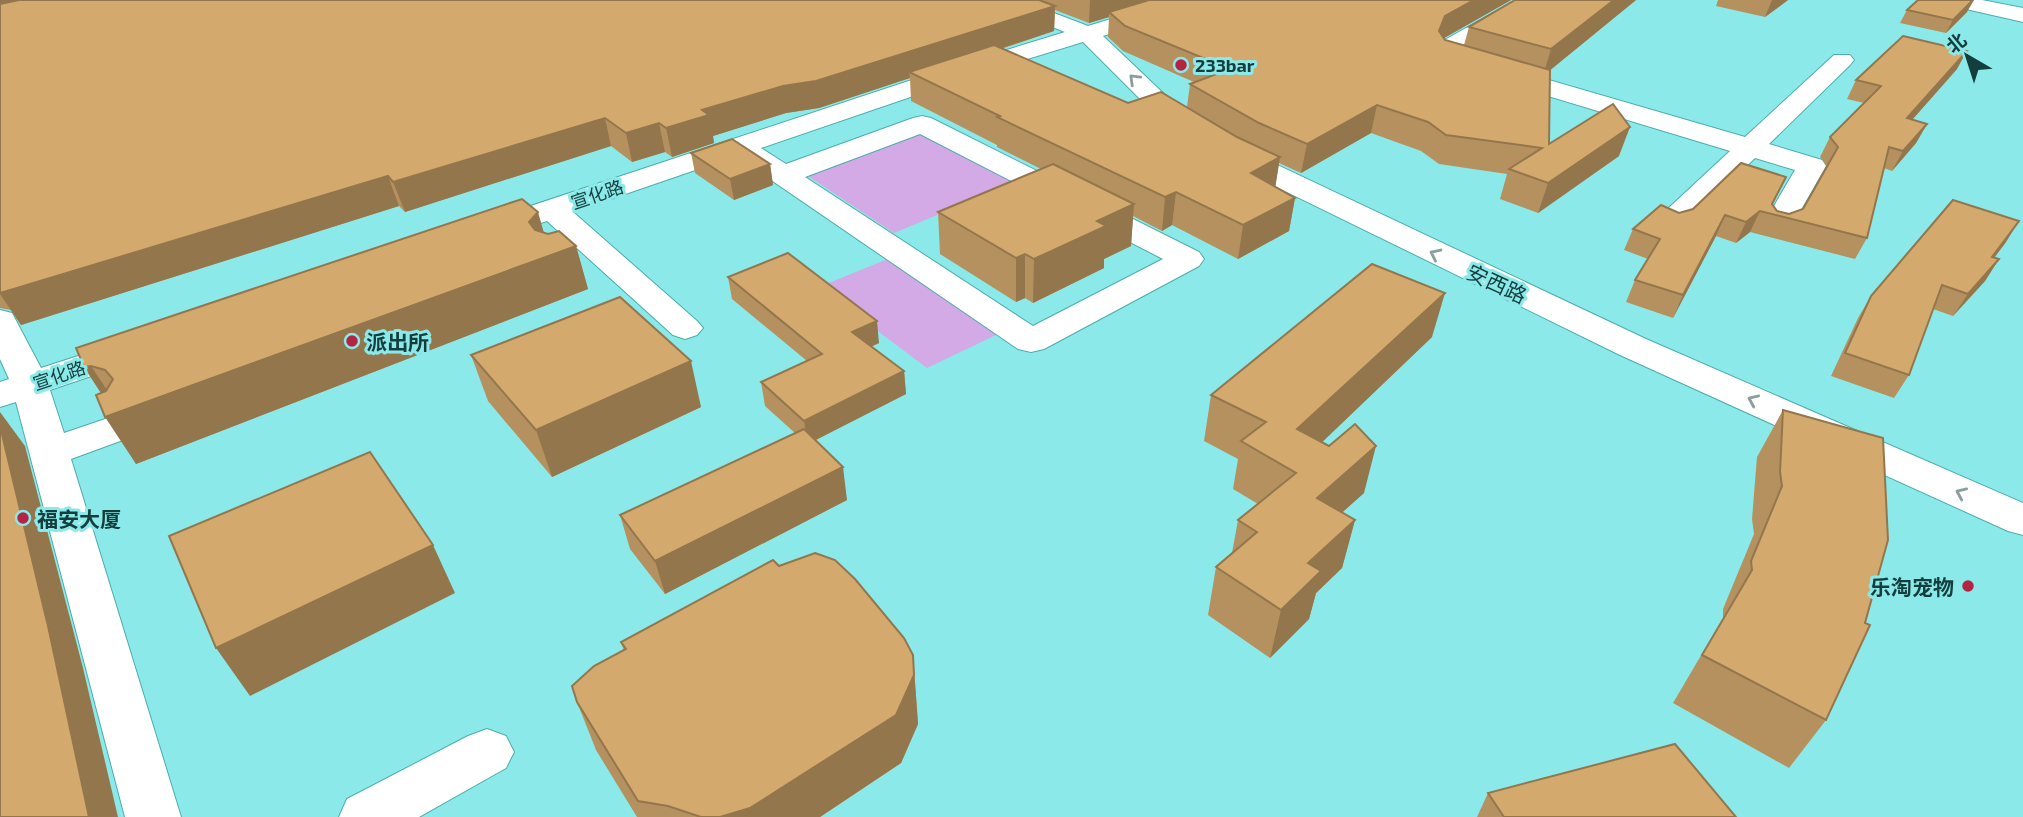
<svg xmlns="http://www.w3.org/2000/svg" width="2023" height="817" font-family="'Exo 2','Noto Sans SC',sans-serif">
<rect width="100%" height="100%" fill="#8beae9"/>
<!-- green -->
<g fill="#d3a9e6">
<polygon points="921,134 1016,182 894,233 808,176"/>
<polygon points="890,258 1000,333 927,368 819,287"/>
</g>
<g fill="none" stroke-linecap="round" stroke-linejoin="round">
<defs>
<g id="minor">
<path d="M990,0H1020L1088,26L1173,0H1206L1202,4L1103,36L1182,111L1254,154L1646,339L2023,503V535L2008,531L1620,355L1234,166L1164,123L1083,42L969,77L761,148L786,164L913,118L922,116L931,118L1199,252L1204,259L1199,266L1044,349L1031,352L1018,349L736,156L573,212L697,321L703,328L697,335L685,339L673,335L547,221L490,239L479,237L475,230L479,223L951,67L1065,32L994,4ZM920,134L1163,259L1033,326L805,177Z"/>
<polygon points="1516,0 1542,0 1538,4 1460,50 1459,54 1745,137 1834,55 1850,55 1854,60 1850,65 1769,144 1822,160 1826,166 1790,229 1779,232 1768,229 1764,223 1795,170 1755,158 1682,228 1671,231 1660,228 1656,222 1660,216 1730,151 1439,63 1435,58 1441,42"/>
<polygon points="1940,0 1982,0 2023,8 2023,22 1944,4"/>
<polygon points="0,310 12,313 41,368 134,338 147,341 152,349 147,357 50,390 64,433 120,414 134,418 140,427 134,436 71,459 181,817 125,817 16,402 0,407 0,382 9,379 0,359"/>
<polygon points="487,729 506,736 514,752 506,768 419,817 339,817 347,799 468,736"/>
</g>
</defs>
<!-- minor casing -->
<use href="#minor" stroke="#4badac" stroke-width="2"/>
<!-- minor -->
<use href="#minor" fill="#fff" fill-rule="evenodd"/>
</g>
<!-- wall -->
<g fill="#b5915f" fill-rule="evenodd">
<path d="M0,0H1511L1444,38L1445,40L1464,45L1469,27L1515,0H1636L1550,70L1549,144L1619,156L1538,213L1500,199L1507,174L1439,164L1421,151L1371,133L1301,173L1279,163L1275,187L1295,198L1289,231L1238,259L1172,225L1162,231L1133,216L1131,246L1104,259V268L1033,303L1025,298L1016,302L940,254L938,212L1041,169L997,147V145L911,101L910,78L819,108L786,113L713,136L714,143L672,157L665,152L632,162L611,146L405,212L399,206L21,325L11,310L0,308ZM1055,10L1089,23L1109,17L1108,37L1123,51L1194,82L1190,84L1187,107L1128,103L1001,49L1054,31Z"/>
<polygon points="1718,0 1788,0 1765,17 1716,6"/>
<polygon points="1907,10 1967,12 1946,33 1900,23"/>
<polygon points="1957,69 1912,120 1927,124 1916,143 1892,171 1884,168 1867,238 1855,259 1750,232 1736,243 1716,236 1673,318 1626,302 1635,280 1648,259 1624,250 1633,229 1679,213 1693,209 1772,204 1777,211 1789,214 1803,209 1827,166 1820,157 1830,137 1864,103 1847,99 1856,80"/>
<polygon points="691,153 770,164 773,185 734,200 695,173"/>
<polygon points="544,233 576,246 588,289 136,464 101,393 84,367"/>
<polygon points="2006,242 1994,258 1999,259 1985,281 1953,316 1933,309 1909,375 1894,398 1831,376 1858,318 1871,296"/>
<polygon points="728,277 879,343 871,347 904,371 906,394 815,440 847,500 665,594 630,549 620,515 795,433 765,406 761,382 807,361 732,299"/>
<polygon points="1432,337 1322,442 1364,493 1342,512 1355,520 1342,568 1316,593 1309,619 1270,658 1208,615 1216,567 1232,553 1238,520 1258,504 1233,489 1238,459 1204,441 1211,395"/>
<polygon points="471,355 701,407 552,477 488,401"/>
<polygon points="1783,410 1826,720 1789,768 1673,703 1723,618 1723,609 1754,534 1752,519 1757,457"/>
<polygon points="779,566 913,655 918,724 901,763 820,817 637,817 596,750 577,702 624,651 621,642"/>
<polygon points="1488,793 1736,817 1477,817"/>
</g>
<!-- shaded-wall -->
<g fill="#94764d">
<polygon points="0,0 65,0 0,12"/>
<polygon points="1090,0 1164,0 1109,12 1109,17 1089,23"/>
<polygon points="1474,0 1511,0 1439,41 1439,31 1445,16"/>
<polygon points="1614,0 1636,0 1543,76 1551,49"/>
<polygon points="1772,0 1788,0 1765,17"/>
<polygon points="1974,0 1967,12 1946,33 1953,20"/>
<polygon points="1055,6 1054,31 917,76 909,72 910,78 819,108 786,113 713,136 714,143 672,157 666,128 702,110"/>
<polygon points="1967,51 1957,69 1896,138 1907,118"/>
<polygon points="1377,105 1371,133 1301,173 1307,144"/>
<polygon points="605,118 611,146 405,212 393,182"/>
<polygon points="659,123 665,152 632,162 626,133"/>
<polygon points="1927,124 1916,143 1892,171 1903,151"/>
<polygon points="1630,127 1619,156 1538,213 1548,183"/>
<polygon points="1280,157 1275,189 1251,173"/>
<polygon points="770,164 773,185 734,200 730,179"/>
<polygon points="388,176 399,206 21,325 0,294 0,293"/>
<polygon points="1176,192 1172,225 1162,231 1165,197"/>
<polygon points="1295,198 1289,231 1238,259 1243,225"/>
<polygon points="1134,204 1131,246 1104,259 1104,268 1033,303 1034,259 1097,221"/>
<polygon points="1760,211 1750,232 1736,243 1746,222"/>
<polygon points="538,212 550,254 576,246 588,289 136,464 105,417 529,222"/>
<polygon points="1725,215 1716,236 1673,318 1683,295"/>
<polygon points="2019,221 2006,242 1978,279 1992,257"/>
<polygon points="1025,254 1025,298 1016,302 1016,258"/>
<polygon points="1999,259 1985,281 1953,316 1968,294"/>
<polygon points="1445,293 1432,337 1292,471 1297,429"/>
<polygon points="877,321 879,343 854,354 852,332"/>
<polygon points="691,361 701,407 552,477 536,430"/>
<polygon points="91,366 121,411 114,413 84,367"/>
<polygon points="904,371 906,394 808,444 804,421"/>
<polygon points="0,412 25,446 83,668 118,817 89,817 0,426"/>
<polygon points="1376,446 1364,493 1306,545 1317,498"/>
<polygon points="843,467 847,500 665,594 655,561"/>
<polygon points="1355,520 1342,568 1316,593 1309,619 1270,658 1281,610 1308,563"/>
<polygon points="433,545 455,593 250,696 216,648"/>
<polygon points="913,655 918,724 901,763 820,817 720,817"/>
</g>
<!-- building -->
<g fill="#d3a96e" stroke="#94764d" stroke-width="2">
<polygon points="19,0 1039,0 1055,6 816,81 783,86 702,110 709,115 666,128 659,123 626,133 605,118 393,182 388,176 0,293 0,4"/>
<polygon points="1149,0 1474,0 1445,16 1439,31 1445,40 1550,70 1549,144 1613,104 1630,127 1548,183 1509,169 1542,148 1446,135 1428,122 1377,105 1307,144 1259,123 1190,84 1230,69 1125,26 1109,12"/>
<polygon points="1515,0 1614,0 1551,49 1469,27"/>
<polygon points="1918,0 1973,0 1953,20 1907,10"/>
<polygon points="1903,36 1967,51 1907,118 1927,124 1903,151 1889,147 1867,238 1760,211 1746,222 1725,215 1683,295 1635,280 1660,239 1633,229 1661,205 1679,213 1693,209 1741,163 1786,177 1772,204 1777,211 1789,214 1803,209 1838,147 1830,137 1881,86 1856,80"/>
<polygon points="994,45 1128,103 1161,92 1237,137 1280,157 1251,173 1295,198 1243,225 1176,192 1165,197 997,117 1000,116 909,72"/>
<polygon points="732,139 770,164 730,179 691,153"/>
<polygon points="1053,164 1134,204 1097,221 1106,226 1034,259 1025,254 1016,258 938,212"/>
<polygon points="522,199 538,212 529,222 535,230 548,234 559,231 576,246 105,417 96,395 106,391 113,379 105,370 91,366 84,367 76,348"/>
<polygon points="1953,200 2019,221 1992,257 1999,259 1968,294 1942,285 1909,375 1845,353 1871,296"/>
<polygon points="788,253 877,321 852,332 904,371 804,421 761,382 822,354 728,277"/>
<polygon points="1372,264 1445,293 1297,429 1329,446 1355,424 1376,446 1317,498 1355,520 1308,563 1321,571 1281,610 1216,567 1257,532 1238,520 1296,473 1241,441 1266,422 1211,395"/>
<polygon points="620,297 691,361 536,430 471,355"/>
<polygon points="1783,410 1883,438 1888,540 1865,623 1870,625 1826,720 1702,655 1752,570 1751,561 1782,486 1780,472"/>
<polygon points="0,426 48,626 89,817 0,817"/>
<polygon points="804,429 843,467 655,561 620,515"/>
<polygon points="370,452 433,545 216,648 169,536"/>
<polygon points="815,553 835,560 855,579 904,638 913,655 914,675 896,715 750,808 720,817 701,817 668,806 638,801 577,702 572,686 594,666 626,649 621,642 773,560 779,566"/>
<polygon points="1675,744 1736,817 1504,817 1488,793"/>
</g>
<!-- one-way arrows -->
<defs><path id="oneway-chevron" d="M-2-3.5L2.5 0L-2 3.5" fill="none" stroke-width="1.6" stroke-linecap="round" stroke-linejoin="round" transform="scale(1.75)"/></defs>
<g stroke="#8a9e9e">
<use href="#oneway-chevron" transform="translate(1134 79) rotate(-136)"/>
<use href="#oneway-chevron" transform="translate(1435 254) rotate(-154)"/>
<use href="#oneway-chevron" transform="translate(1753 400) rotate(-156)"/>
<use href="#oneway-chevron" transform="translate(1961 493) rotate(-156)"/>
</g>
<!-- markers -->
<g fill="#b52344" stroke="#8beae9" stroke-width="2.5">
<circle cx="1181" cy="65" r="7"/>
<circle cx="352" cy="341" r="7"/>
<circle cx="23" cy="518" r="7"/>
<circle cx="1968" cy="586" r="7"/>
</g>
<g text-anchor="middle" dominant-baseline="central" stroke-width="6" stroke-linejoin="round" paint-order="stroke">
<!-- far-poi labels -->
<g font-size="18" font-weight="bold" fill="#143e3e" stroke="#8beae9" text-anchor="start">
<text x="1195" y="65">233bar</text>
</g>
<!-- far-street labels -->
<g font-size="18" fill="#143e3e" stroke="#8beae9">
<text transform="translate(597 194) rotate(-19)">宣化路</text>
<text transform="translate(59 375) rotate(-19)">宣化路</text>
</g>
<!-- street labels -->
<g font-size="21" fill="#143e3e" stroke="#8beae9">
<text transform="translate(1497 283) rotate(25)">安西路</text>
</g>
<!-- poi labels -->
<g font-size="21" font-weight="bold" fill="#143e3e" stroke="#8beae9" text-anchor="start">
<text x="366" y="341">派出所</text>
<text x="37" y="518">福安大厦</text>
<text x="1954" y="586" text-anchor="end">乐淘宠物</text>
</g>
</g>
<!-- north arrow -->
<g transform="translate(1967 56) rotate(321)" stroke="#8beae9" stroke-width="5" paint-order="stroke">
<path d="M0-5L12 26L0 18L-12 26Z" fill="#143e3e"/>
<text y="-10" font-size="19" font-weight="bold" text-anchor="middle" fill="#143e3e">北</text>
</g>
</svg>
